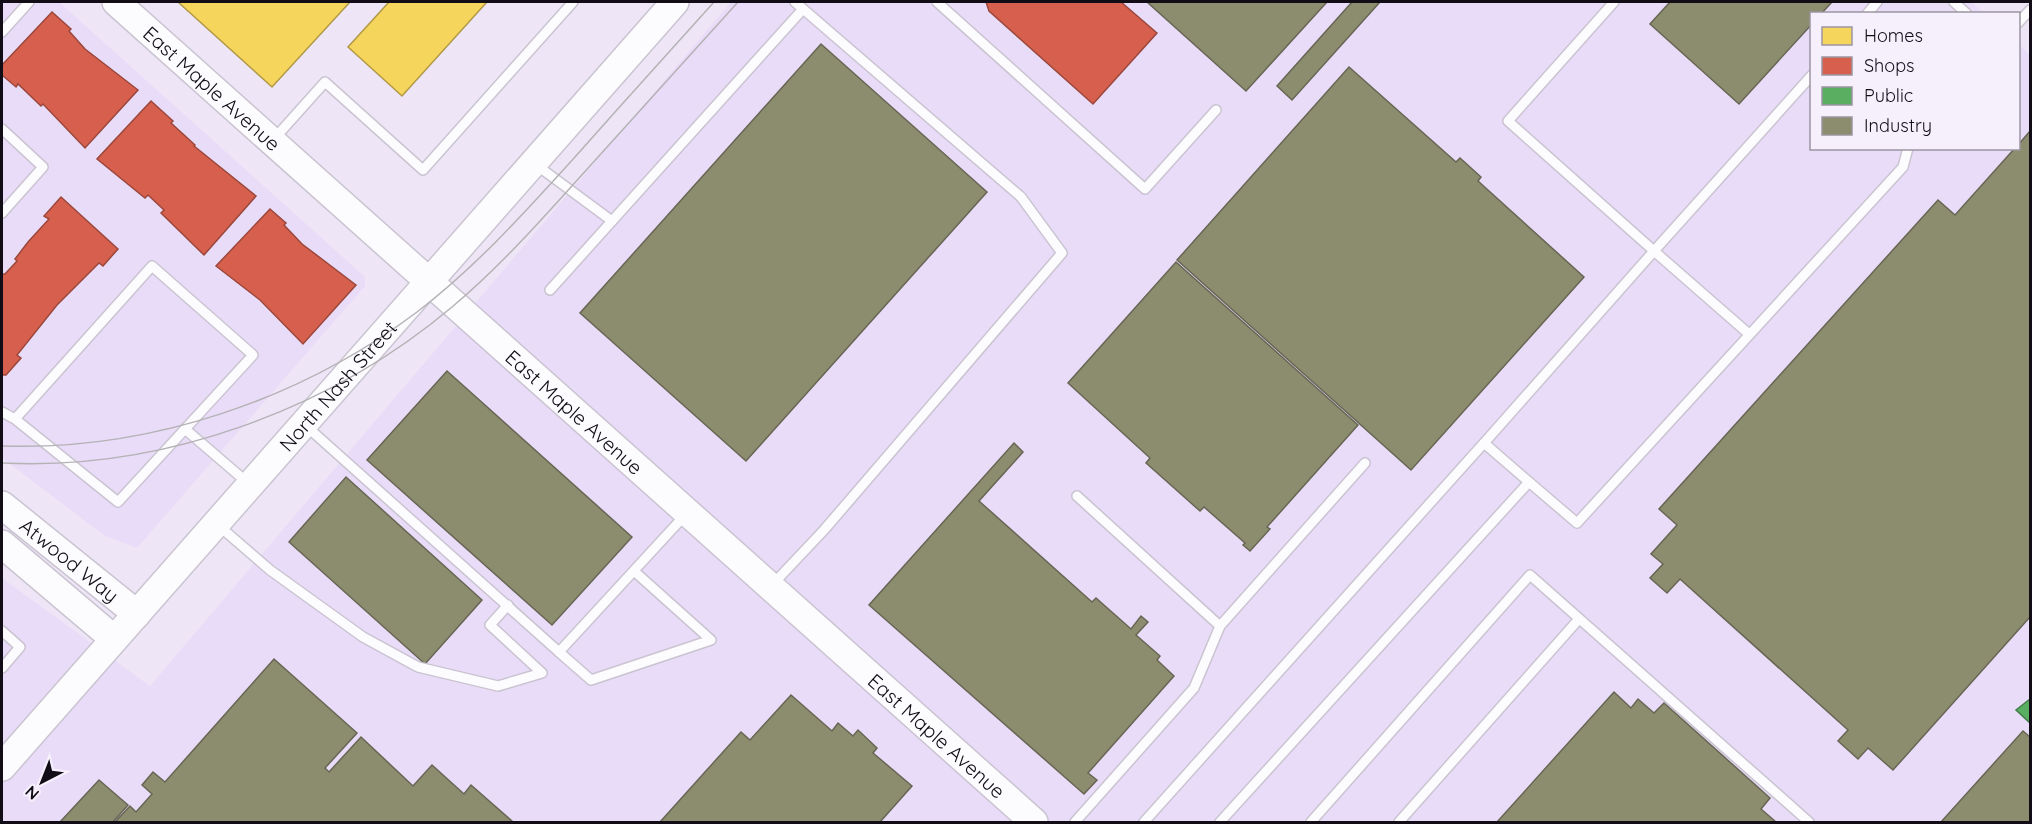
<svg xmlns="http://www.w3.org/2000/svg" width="2032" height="824" font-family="Quicksand,sans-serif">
<rect width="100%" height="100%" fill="#eee6f6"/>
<!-- built -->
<g fill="#e9dcf8">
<polygon points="2,2 59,2 365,277 365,286 137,548 105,536 2,458"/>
<polygon points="731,2 1971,2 1984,13 1812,14 1812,148 2018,148 2019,44 2030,55 2030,822 2,822 2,578 150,686"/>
</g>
<!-- homes -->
<g fill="#f6d55c" stroke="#b19947" stroke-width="1.5">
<polygon points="178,2 350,2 272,87"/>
<polygon points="389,2 487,2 402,96 348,47"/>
</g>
<!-- shops -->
<g fill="#d6604d" stroke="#9b473c" stroke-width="1.5">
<polygon points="986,2 1121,2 1157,33 1093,104 989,11"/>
<polygon points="52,12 71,29 69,31 85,49 138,90 85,148 43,104 41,106 18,84 16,87 2,75 2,65"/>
<polygon points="151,101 173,121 171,123 195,145 194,146 256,196 204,255 161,213 164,210 148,195 145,198 97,159"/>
<polygon points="61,197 118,249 103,266 99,263 57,305 17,355 21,358 6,375 2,375 2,274 5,274 17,261 15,259 28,242 49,219 44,216"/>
<polygon points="270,209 286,223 284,225 302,244 356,285 303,344 260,300 216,266"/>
</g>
<!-- public -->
<polygon fill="#5aae61" stroke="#447d4a" stroke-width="1.5" points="2030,699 2030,723 2016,710"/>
<!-- industry -->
<g fill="#8c8c6e" stroke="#676654" stroke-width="1.5">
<polygon points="1147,2 1327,2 1246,91"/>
<polygon points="1352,2 1380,2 1292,100 1277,86"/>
<polygon points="1670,2 1832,2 1821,14 1812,14 1812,24 1739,104 1650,24"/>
<polygon points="821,44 987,192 746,461 580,313"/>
<polygon points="1349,67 1456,162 1460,158 1481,177 1478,181 1584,277 1411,470 1177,260"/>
<polygon points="2030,131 2030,617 1893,770 1868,748 1858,759 1838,741 1848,730 1680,579 1667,593 1650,578 1663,564 1651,554 1677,525 1659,509 1938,200 1955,215 2015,148 2018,148 2018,145"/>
<polygon points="1176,262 1358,425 1267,527 1270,529 1250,551 1243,545 1245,543 1204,507 1200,511 1146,463 1150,458 1068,383"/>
<polygon points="447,371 632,537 552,625 367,460"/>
<polygon points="1014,443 1023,452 979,501 1092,602 1096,598 1131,629 1141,616 1148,622 1136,635 1160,656 1157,660 1174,676 1088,773 1097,780 1084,794 869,605"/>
<polygon points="346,477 482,600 425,664 289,542"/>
<polygon points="274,659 357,733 325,768 329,772 361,737 413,786 432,765 464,794 471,785 513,822 115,822 130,806 136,812 152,794 142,785 153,772 165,782"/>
<polygon points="1614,692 1631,708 1638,699 1654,713 1664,703 1770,798 1761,809 1776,822 1497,822"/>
<polygon points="791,695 832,731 838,723 853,736 858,730 877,748 873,753 912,786 880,822 660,822 741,732 750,740"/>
<polygon points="2023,731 2030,737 2030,822 1941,822"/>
<polygon points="99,780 128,805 113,822 60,822"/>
</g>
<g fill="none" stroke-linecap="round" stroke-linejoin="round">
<defs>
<g id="lane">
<polyline points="937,2 1145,189 1216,110"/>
<polyline points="1614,2 1508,121 1654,251 1812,75"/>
<polyline points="1954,2 1967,14"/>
<polyline points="1867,14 1877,2"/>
<polyline points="2018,23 2030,10"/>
<polyline points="2,32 29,2"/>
<polyline points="2,129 43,167 2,213"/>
<polyline points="274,139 325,82 423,170 573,2"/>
<polyline points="535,164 612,221 550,290"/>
<polyline points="612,221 803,9"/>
<polyline points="2,412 15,419 118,502 253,355 152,266 15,419"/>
<polyline points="305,425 559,652 687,513"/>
<polyline points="185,429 249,484"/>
<polyline points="1485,442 1654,251 1749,334"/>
<polyline points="218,525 270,570 363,637 418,667 498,686 542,673 490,625 508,605"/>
<polyline points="773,584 824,530 1062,253 1021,197 795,2"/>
<polyline points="1220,626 1365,463"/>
<polyline points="2,631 20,647 2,668"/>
<polyline points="559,652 591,680 711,640 634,571"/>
<polyline points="1075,822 1194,688 1220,626 1077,496"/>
<polyline points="1144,822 1484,443 1529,482"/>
<polyline points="1220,822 1529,482 1577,523 1903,167 1908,148"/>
<polyline points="1311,822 1530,575 1809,822"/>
<polyline points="1399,822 1579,619"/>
</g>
<g id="secondary">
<path id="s1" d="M116,2L1034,822"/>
<path id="s2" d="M2,505L137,614"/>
<polyline points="2,544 114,639"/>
<path id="s3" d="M2,767L675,2"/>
</g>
</defs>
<!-- lane casing -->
<use href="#lane" stroke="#cac4d1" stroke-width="12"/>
<!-- secondary casing -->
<use href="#secondary" stroke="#cac4d1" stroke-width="30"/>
<!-- lane -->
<use href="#lane" stroke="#fcfbfe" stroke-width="9"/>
<!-- secondary -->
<use href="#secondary" stroke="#fcfbfe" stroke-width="27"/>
<!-- tram -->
<g stroke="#b4b2b5" stroke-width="1.5">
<path d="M2,446C149,451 300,400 417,312C476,267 525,212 575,157C621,105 668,53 714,2"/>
<path d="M2,463C162,471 330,410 452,307C502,265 545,216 589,167C638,112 688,57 738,2"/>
</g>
</g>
<g text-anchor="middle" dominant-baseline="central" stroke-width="6" stroke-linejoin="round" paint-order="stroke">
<!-- street labels -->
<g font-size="20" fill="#110c16" stroke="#f6f0fd">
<text stroke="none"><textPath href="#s1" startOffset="129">East Maple Avenue</textPath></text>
<text stroke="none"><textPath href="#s3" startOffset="508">North Nash Street</textPath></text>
<text stroke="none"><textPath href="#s1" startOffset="615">East Maple Avenue</textPath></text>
<text stroke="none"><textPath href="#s2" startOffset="87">Atwood Way</textPath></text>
<text stroke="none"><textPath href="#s1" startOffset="1101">East Maple Avenue</textPath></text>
</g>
</g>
<!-- border -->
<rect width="2032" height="824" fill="none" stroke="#110c16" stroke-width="6"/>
<!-- legend -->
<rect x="1810" y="12" width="210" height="138" fill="#f6f0fd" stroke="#9a95a1" stroke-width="1.5"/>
<rect x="1822" y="27" width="30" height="18" fill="#f6d55c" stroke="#9a95a1" stroke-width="1.5"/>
<text x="1864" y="42" font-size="18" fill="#110c16">Homes</text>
<rect x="1822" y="57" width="30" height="18" fill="#d6604d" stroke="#9a95a1" stroke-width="1.5"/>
<text x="1864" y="72" font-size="18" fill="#110c16">Shops</text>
<rect x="1822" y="87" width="30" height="18" fill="#5aae61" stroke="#9a95a1" stroke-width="1.5"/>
<text x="1864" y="102" font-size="18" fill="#110c16">Public</text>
<rect x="1822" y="117" width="30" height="18" fill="#8c8c6e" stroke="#9a95a1" stroke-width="1.5"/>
<text x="1864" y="132" font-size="18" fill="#110c16">Industry</text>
<!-- north arrow -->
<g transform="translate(42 782) rotate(222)" stroke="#f6f0fd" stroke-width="4.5" paint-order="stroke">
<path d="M0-4.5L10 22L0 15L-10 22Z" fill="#110c16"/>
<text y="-9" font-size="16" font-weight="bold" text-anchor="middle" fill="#110c16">N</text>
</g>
</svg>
